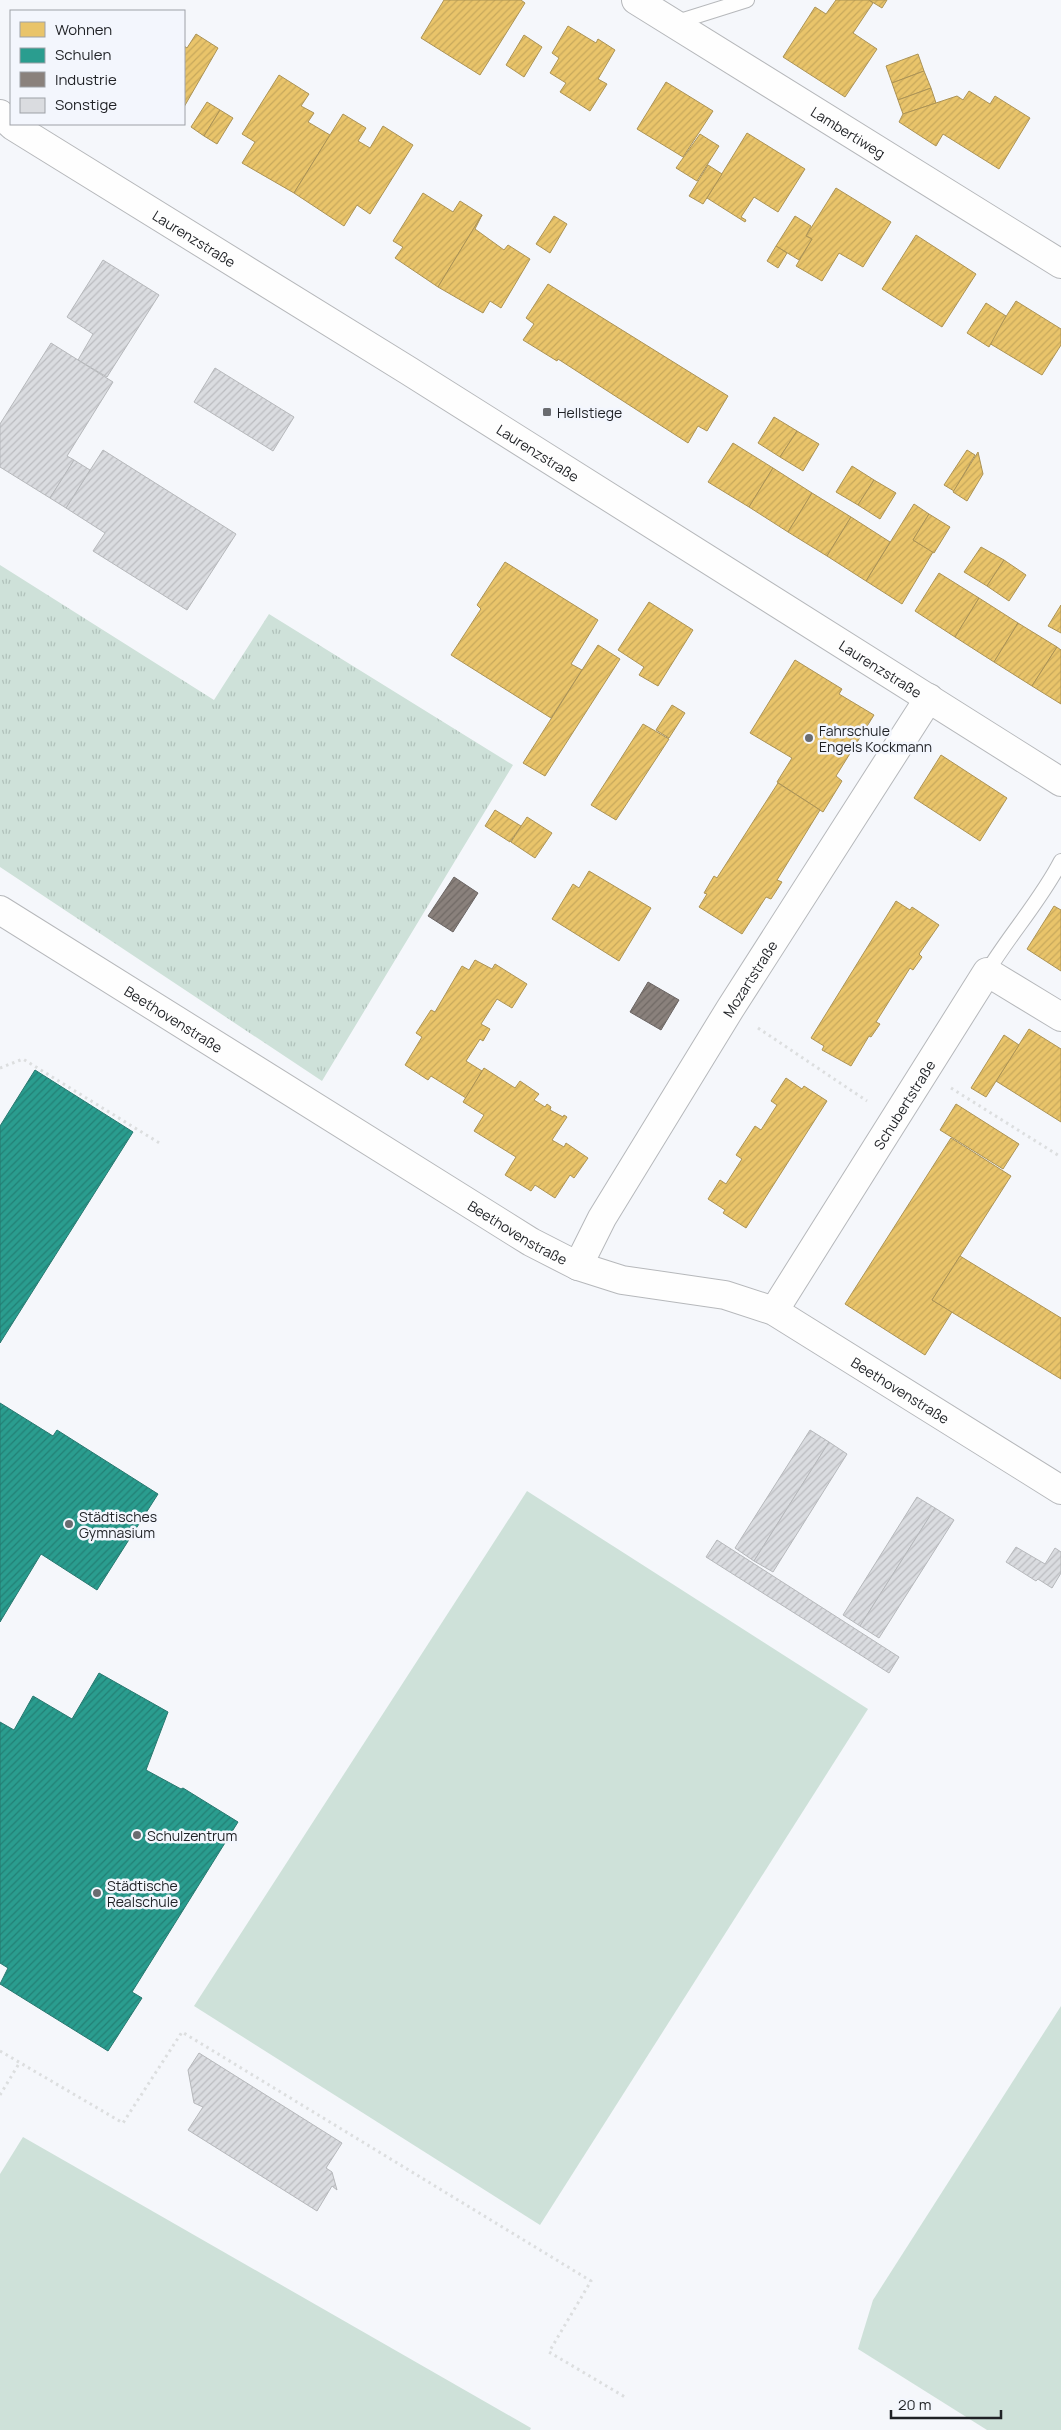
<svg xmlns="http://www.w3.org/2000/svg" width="1061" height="2430" font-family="Manrope,sans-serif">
<defs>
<pattern id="grass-tufts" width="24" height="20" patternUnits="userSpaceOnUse" patternTransform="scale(1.25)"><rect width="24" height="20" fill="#cee1d9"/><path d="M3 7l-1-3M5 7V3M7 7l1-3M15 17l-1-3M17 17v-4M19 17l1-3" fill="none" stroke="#b0c1ba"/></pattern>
<pattern id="homes-hatch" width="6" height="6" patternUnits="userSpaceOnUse" patternTransform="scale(1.25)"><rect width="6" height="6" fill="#e9c46a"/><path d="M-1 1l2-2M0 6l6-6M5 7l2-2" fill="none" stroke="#c7a85c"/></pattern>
<pattern id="schools-hatch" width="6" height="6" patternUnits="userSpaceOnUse" patternTransform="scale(1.25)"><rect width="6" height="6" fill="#2a9d8f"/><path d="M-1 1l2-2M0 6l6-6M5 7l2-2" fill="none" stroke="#238075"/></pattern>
<pattern id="industry-hatch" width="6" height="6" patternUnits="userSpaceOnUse" patternTransform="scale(1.25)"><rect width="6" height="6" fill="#8a817c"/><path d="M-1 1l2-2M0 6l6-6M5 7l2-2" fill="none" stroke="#706965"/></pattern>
<pattern id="building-hatch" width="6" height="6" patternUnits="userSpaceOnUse" patternTransform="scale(1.25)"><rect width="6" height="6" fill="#dadce0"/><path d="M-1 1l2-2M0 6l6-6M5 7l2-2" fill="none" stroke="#bbbcc0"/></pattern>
</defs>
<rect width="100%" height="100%" fill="#f5f7fb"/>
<!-- grass -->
<polygon fill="url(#grass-tufts)" points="0,565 214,700 269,614 513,765 322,1081 0,867"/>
<!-- park -->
<g fill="#cee1d9">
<polygon points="527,1491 868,1709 540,2225 194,2006"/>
<polygon points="1061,2006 1061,2430 987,2430 858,2349 873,2300"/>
<polygon points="23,2137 65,2161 531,2428 530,2430 0,2430 0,2174"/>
</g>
<!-- homes -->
<g fill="url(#homes-hatch)" stroke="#ac9355">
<polygon points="444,0 521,0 525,3 480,75 421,38"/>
<polygon points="836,0 869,0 873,3 853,33 877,49 845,97 783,57 815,7 826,14"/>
<polygon points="869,0 887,0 882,8"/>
<polygon points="568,26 596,43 598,39 615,50 598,79 607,84 590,111 560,92 566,83 550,73 559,58 552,53"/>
<polygon points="196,34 218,48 184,107 184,46 187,48"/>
<polygon points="524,35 542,47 524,77 506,65"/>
<polygon points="918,54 924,71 892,83 886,66"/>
<polygon points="924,71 931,88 898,100 892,83"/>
<polygon points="279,75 309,94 301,106 314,113 308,122 330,135 294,193 242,163 255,142 242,134"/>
<polygon points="666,82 713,111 683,157 637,129"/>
<polygon points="931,88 936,103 903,114 898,100"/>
<polygon points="969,91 990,104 995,96 1030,118 999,169 943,134 936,146 899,122 903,114 957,96 963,100"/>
<polygon points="207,102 220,110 204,136 191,127"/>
<polygon points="220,110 233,118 217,144 204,136"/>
<polygon points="343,114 366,128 358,141 370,148 383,126 413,145 370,214 357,205 344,226 294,193"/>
<polygon points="747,133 805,169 778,212 754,197 741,217 746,220 745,222 707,198"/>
<polygon points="700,134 719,146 697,181 676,168"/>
<polygon points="708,165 722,174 703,204 689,196"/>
<polygon points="836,188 891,222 863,267 839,253 822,281 796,266 812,239 806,236"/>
<polygon points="423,193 453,212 460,201 482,215 438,287 395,258 403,247 393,241"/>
<polygon points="482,215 475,229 504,250 508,245 530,259 501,308 490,301 483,313 438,287"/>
<polygon points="554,216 567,224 550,253 536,244"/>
<polygon points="795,216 811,226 806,236 812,239 799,260 776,246"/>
<polygon points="916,235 976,274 942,327 882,289"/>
<polygon points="776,246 787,253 778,268 767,261"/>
<polygon points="548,284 728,396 707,431 698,426 688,443 558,359 557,361 523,340 534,324 526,318"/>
<polygon points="1016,301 1061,329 1061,345 1042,375 989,343"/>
<polygon points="986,303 1006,316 989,347 967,333"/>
<polygon points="774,417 797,431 780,457 758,443"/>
<polygon points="797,431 819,444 803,471 780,457"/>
<polygon points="733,443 773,468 749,507 708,482"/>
<polygon points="967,450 975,455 954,491 944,485"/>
<polygon points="978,452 983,474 967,501 953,492"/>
<polygon points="852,466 874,480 858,505 836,492"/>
<polygon points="773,468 812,493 788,532 749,507"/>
<polygon points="874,480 896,493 880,519 858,505"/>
<polygon points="812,493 851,517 827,556 788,532"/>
<polygon points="914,504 929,514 913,540 933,552 902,604 866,581"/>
<polygon points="929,514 950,527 934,553 913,540"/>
<polygon points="851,517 890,542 866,581 827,556"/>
<polygon points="981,547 1004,560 987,586 964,572"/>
<polygon points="1004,560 1026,575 1009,601 987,586"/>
<polygon points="505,562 598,620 571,664 582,670 551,718 451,655 481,609 477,605"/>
<polygon points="939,573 979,598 955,637 915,611"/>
<polygon points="979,598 1018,623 994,662 955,637"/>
<polygon points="649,602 693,630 658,686 639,675 644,667 618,650"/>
<polygon points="1061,605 1061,633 1048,626"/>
<polygon points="1018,623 1057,647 1032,686 994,662"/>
<polygon points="598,645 620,659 545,776 523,763"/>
<polygon points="1057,647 1061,650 1061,704 1032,686"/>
<polygon points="795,660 842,689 839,694 874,715 836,776 842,781 823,812 777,782 792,758 750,733"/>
<polygon points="672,705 685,713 669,738 656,730"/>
<polygon points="643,724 669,739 616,820 591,805"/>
<polygon points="941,755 1007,798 980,841 914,798"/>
<polygon points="778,783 820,810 777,880 782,882 771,899 766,897 742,934 699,907 707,894 704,893 714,876 717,878"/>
<polygon points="495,810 521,826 510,842 485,826"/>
<polygon points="527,817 552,833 535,858 511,842"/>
<polygon points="589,871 651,908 619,961 552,919 573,884 579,888"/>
<polygon points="896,901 910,910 912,907 939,925 919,954 922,957 913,970 910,968 876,1022 880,1024 871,1037 869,1036 851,1066 822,1050 824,1046 811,1038"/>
<polygon points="1054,906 1061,910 1061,971 1027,949"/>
<polygon points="475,960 492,969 495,964 527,984 512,1008 497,999 481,1024 490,1029 483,1041 480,1039 466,1061 482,1071 466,1098 431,1076 428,1080 405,1065 422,1037 416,1033 431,1010 435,1012 462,966 469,970"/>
<polygon points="1029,1029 1061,1049 1061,1122 996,1081"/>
<polygon points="1004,1035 1019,1045 986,1097 971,1088"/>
<polygon points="484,1068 515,1088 520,1081 539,1094 534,1100 545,1107 547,1104 551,1107 550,1110 563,1117 564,1115 567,1117 552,1140 564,1147 566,1143 588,1158 574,1178 570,1175 555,1198 535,1185 531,1191 505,1175 516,1157 474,1131 484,1115 463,1102"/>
<polygon points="786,1078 802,1089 804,1086 827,1101 746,1228 723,1213 725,1210 708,1199 720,1180 726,1184 742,1159 736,1155 755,1126 761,1130 777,1105 771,1101"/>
<polygon points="956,1104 1019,1144 1003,1169 940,1130"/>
<polygon points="951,1138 1011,1176 932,1300 952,1312 925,1355 845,1304"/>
<polygon points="960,1256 1061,1318 1061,1379 932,1300"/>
</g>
<!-- schools -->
<g fill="url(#schools-hatch)" stroke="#27786f">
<polygon points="35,1070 133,1132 0,1343 0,1126"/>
<polygon points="0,1403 53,1436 57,1430 158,1494 97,1590 41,1554 0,1622"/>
<polygon points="99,1673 168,1712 146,1770 181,1789 183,1788 238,1822 132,1992 142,1998 108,2051 0,1984 8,1968 0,1963 0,1722 14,1730 33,1696 72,1719"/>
</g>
<!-- industry -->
<g fill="url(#industry-hatch)" stroke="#6a6462">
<polygon points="454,877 478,893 453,932 428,916"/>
<polygon points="648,982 679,1000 661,1030 630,1012"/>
</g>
<!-- building -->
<g fill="url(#building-hatch)" stroke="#b6b8bb">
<polygon points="103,260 159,295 107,377 78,360 93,334 67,317"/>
<polygon points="51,343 113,382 67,456 74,460 50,498 0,467 0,424"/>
<polygon points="215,368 294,417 273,451 194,402"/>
<polygon points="103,450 236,534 187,610 93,551 105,533 66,508"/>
<polygon points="74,460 90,470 66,508 50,498"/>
<polygon points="810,1430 829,1442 754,1561 735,1548"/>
<polygon points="829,1442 847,1454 773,1572 754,1561"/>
<polygon points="917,1497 935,1508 860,1626 843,1615"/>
<polygon points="935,1508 954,1520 879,1638 860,1626"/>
<polygon points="717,1540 899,1657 889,1673 706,1557"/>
<polygon points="1016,1547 1045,1564 1055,1548 1061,1552 1061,1573 1052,1588 1038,1579 1036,1581 1006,1562"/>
<polygon points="199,2053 342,2143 326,2168 332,2172 337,2190 332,2186 317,2211 188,2130 203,2107 194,2103 188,2070"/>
</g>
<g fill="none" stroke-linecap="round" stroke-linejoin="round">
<defs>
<g id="lane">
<polyline points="674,23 747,0"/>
<path d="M987,972C1010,934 1041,900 1061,861"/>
</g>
<g id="street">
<path id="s1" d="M636,0L1061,264"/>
<path id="s2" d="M0,910L531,1242L578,1266L622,1280L725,1295L774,1311L1061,1490"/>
<path id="s3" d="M578,1266L602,1218L730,1009L929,698"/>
<path id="s4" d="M774,1311L987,972L1061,1017"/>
</g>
<g id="secondary">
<path id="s5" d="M0,114L13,126L409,371L1061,782"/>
</g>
</defs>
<!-- lane casing -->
<use href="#lane" stroke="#b6b8bb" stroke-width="16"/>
<!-- street casing -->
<use href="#street" stroke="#b6b8bb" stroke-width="30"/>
<!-- secondary casing -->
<use href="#secondary" stroke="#b6b8bb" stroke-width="30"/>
<!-- path -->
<g stroke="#dcdedf" stroke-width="3" stroke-dasharray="2.5 4" stroke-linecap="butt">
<polyline points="758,1028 867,1101"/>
<polyline points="0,1068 23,1059 161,1144"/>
<polyline points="951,1088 1061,1157"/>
<polyline points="0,2051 123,2123 182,2032 591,2281 549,2352 625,2397"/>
<polyline points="0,2095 20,2062"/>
</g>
<!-- lane -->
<use href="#lane" stroke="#fefefe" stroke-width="14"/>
<!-- street -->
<use href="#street" stroke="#fefefe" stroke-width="28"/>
<!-- secondary -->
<use href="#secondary" stroke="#fefefe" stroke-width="28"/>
</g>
<!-- markers -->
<g fill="#6a6c70" stroke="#f3f6fd" stroke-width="2">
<rect x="542" y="407" width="10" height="10" rx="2.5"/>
<circle cx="809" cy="738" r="5"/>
<circle cx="69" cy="1524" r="5"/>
<circle cx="137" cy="1835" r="5"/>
<circle cx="97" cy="1893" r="5"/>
</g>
<g text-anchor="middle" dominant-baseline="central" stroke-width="5" stroke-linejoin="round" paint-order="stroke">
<!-- street labels -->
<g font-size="14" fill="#1f2125" stroke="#f3f6fd">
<text stroke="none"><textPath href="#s1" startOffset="250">Lambertiweg</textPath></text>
<text stroke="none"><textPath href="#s5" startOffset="231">Laurenzstraße</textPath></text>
<text stroke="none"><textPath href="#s5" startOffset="636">Laurenzstraße</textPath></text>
<text stroke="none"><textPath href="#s5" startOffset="1041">Laurenzstraße</textPath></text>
<text stroke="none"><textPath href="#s3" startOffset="335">Mozartstraße</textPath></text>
<text stroke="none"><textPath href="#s2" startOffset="205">Beethovenstraße</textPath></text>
<text stroke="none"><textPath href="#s4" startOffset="244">Schubertstraße</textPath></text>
<text stroke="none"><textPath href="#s2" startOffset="610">Beethovenstraße</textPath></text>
<text stroke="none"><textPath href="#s2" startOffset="1030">Beethovenstraße</textPath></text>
</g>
<!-- poi labels -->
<g font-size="14" fill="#1f2125" stroke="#f3f6fd" text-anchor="start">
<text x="557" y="412">Hellstiege</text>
<text x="819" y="730">Fahrschule<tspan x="819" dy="16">Engels Kockmann</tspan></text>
<text x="79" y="1516">Städtisches<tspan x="79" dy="16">Gymnasium</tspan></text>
<text x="147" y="1835">Schulzentrum</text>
<text x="107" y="1885">Städtische<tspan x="107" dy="16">Realschule</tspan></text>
</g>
</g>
<!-- legend -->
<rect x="10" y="10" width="175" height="115" fill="#f3f6fd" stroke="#9ea1a7"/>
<rect x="20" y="22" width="25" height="15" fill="#e9c46a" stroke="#9ea1a7"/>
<text x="55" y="35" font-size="15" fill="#1f2125">Wohnen</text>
<rect x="20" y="48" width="25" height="15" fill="#2a9d8f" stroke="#9ea1a7"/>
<text x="55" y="60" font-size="15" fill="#1f2125">Schulen</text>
<rect x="20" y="72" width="25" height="15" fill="#8a817c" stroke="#9ea1a7"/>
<text x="55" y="85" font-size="15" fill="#1f2125">Industrie</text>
<rect x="20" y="98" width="25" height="15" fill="#dadce0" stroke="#9ea1a7"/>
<text x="55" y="110" font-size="15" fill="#1f2125">Sonstige</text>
<!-- scale -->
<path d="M891 2410v8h110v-8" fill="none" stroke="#1f2125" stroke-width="2.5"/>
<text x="898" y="2410" font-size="15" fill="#1f2125" stroke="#f3f6fd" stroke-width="4" paint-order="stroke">20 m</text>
</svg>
